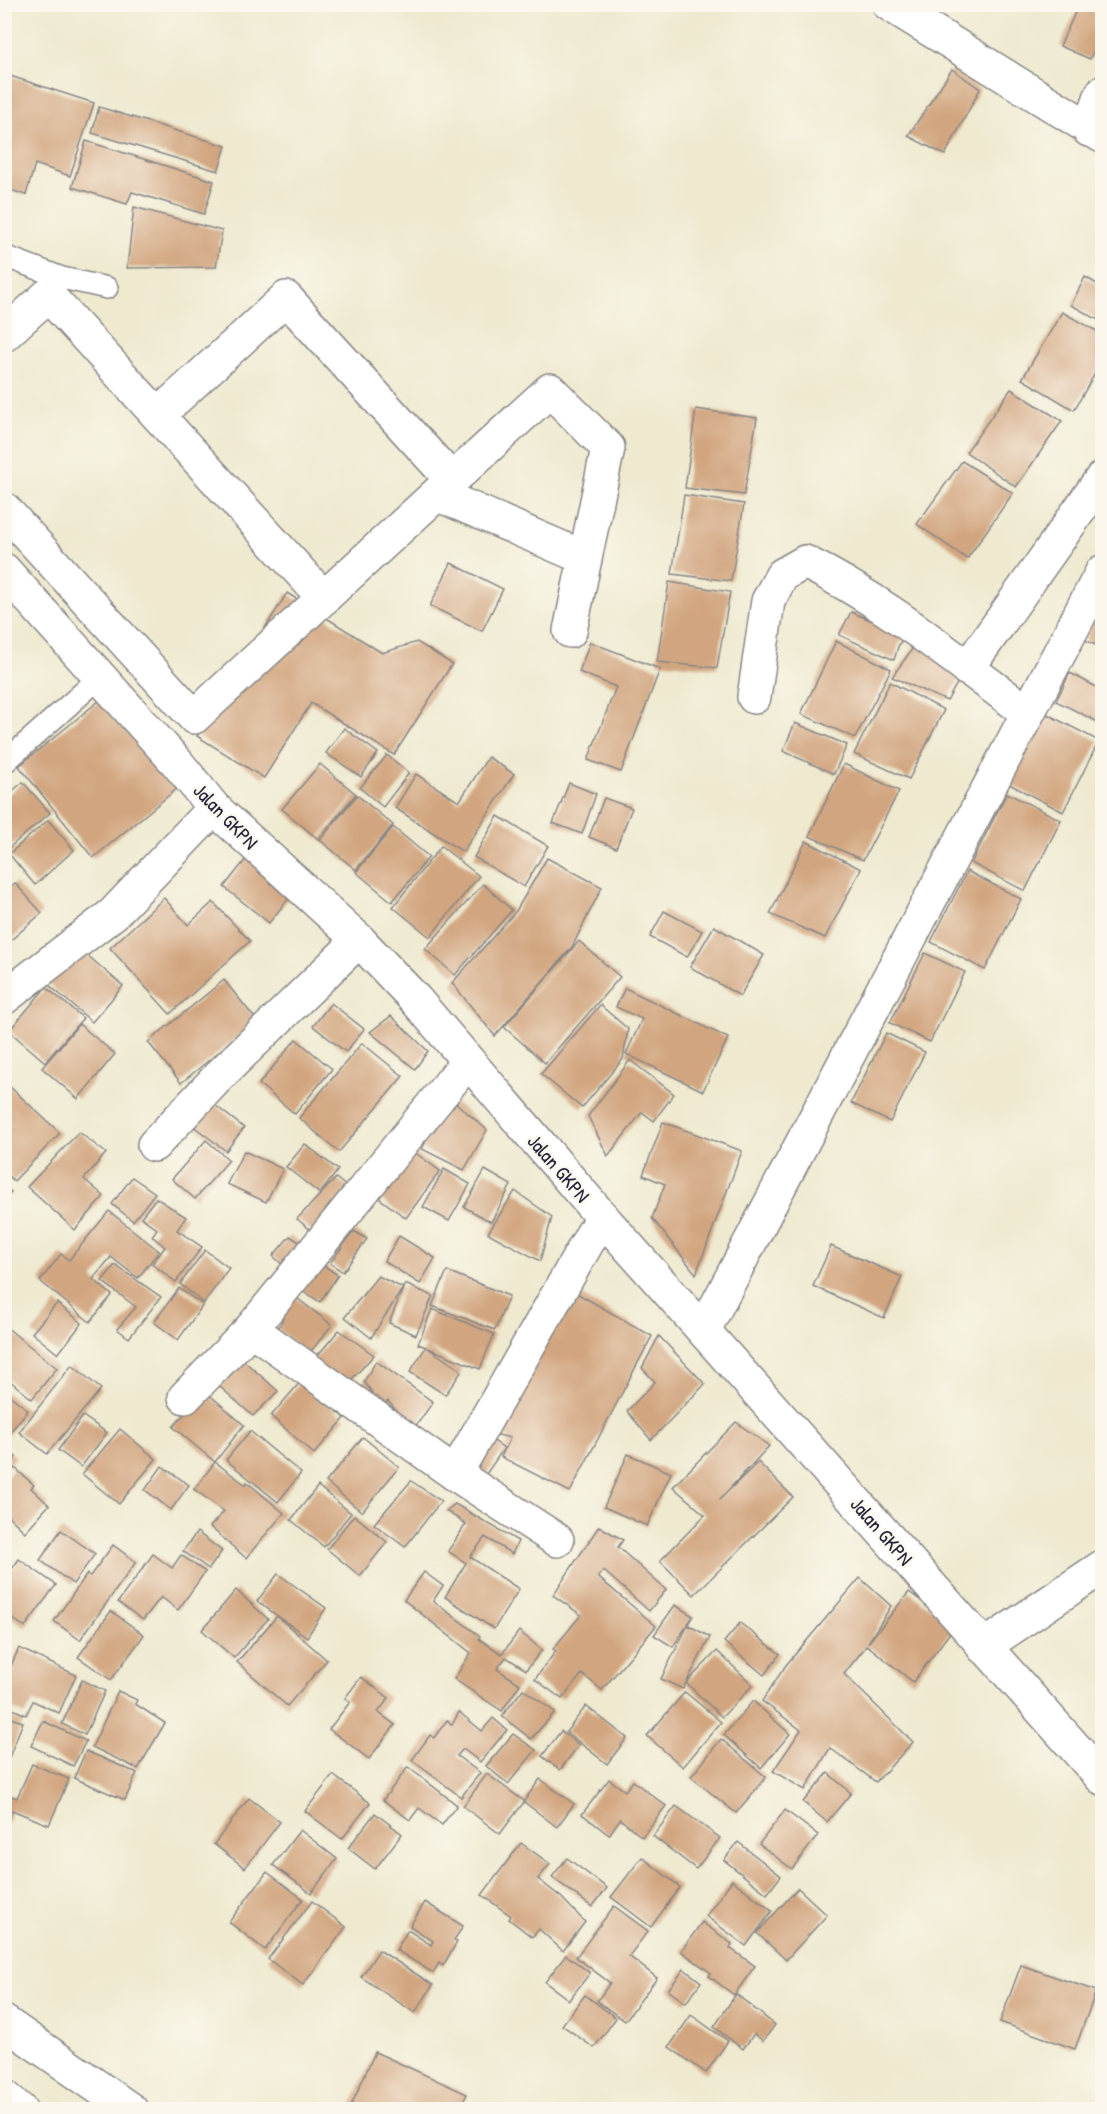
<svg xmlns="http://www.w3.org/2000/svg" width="1107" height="2114" font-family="'Patrick Hand',sans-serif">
<rect width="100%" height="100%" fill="#fbf7ec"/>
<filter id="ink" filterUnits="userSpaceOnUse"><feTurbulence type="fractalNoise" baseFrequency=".0167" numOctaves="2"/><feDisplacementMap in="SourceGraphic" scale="12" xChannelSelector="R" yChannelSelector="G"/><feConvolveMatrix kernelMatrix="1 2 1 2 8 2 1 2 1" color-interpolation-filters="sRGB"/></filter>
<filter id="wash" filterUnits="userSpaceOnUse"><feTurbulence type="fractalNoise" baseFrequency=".008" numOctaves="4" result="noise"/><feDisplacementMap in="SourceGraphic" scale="24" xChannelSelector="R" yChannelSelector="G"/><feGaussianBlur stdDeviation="1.35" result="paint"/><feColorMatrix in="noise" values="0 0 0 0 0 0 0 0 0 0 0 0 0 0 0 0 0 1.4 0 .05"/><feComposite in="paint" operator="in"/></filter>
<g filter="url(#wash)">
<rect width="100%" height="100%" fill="#eee9cf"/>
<g id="blocks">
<!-- building -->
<g fill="#d1a57f">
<polygon points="1079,4 1090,4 1102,10 1102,33 1090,59 1060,46"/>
<polygon points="952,69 980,89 945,155 908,136"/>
<polygon points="4,74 94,103 70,176 35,164 26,195 4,188"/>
<polygon points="99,107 226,146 218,171 92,133"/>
<polygon points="86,141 214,181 204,214 132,192 127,204 72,187"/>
<polygon points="134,207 222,231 216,267 127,268"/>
<polygon points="1085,277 1102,287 1102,322 1071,305"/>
<polygon points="1062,312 1102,334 1102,361 1074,410 1022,379"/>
<polygon points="1011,389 1062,421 1016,487 966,452"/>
<polygon points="696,409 757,418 744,495 685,488"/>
<polygon points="962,461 1013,493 967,559 917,524"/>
<polygon points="684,495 744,504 731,581 672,574"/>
<polygon points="451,563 503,589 482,631 430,606"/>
<polygon points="669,582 730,592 717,668 657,662"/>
<polygon points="287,593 382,653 417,642 452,664 394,755 311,703 264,778 197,736"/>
<polygon points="1098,611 1102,613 1102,648 1085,640"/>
<polygon points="851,612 906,635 899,644 894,660 839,635"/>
<polygon points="836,641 891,669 855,738 801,714"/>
<polygon points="590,642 660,669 621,772 588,760 616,687 579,672"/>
<polygon points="915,645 964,671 947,701 892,677"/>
<polygon points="1070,673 1102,690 1102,724 1056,701"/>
<polygon points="890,682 944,710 909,779 854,754"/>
<polygon points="111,691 185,782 93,858 19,766"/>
<polygon points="1045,713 1099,741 1063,812 1009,784"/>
<polygon points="795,723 847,745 834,774 783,751"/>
<polygon points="344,728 378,753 361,777 326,753"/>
<polygon points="387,755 409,773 383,807 360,788"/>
<polygon points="488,757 514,774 463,852 395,808 416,774 459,802"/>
<polygon points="320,764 356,794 318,839 282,809"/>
<polygon points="844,764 899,791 863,860 809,836"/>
<polygon points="23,782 50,813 10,847 4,840 4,798"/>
<polygon points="569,783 596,794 582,834 553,823"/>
<polygon points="1007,793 1061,820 1025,891 971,863"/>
<polygon points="357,795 393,825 356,870 320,840"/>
<polygon points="604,798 632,808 616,848 589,837"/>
<polygon points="498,816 548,846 524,887 474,857"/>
<polygon points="48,820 74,850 35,885 9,854"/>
<polygon points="393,827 429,857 392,902 356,872"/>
<polygon points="806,841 861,869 825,938 770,914"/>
<polygon points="441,846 479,876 430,937 393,907"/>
<polygon points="254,849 297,888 269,923 224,887"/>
<polygon points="547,858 602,887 572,947 495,1036 452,983 516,911"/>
<polygon points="967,871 1021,899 985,970 931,942"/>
<polygon points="15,883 42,913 4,946 4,892"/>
<polygon points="483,884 512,910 455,975 425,949"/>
<polygon points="164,898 188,925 213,902 250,941 170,1014 110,948"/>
<polygon points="664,911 702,931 687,957 650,937"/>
<polygon points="714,926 764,955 740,996 690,967"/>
<polygon points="579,941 620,977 545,1063 504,1027"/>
<polygon points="79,948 123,986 92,1022 48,984"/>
<polygon points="925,953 965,972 930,1042 890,1023"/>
<polygon points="224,980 257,1021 181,1083 148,1042"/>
<polygon points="46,987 83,1018 45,1062 9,1031"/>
<polygon points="625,988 728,1038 703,1091 626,1054 642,1019 616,1007"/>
<polygon points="331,1003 364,1029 346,1052 313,1026"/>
<polygon points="600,1005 628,1029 623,1059 582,1108 541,1074"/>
<polygon points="391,1016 428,1051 415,1069 370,1032"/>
<polygon points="79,1024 115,1054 78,1099 42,1068"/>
<polygon points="886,1033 925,1052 890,1122 851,1103"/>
<polygon points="296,1039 332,1069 295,1114 259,1084"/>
<polygon points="362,1043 403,1076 339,1152 299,1118"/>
<polygon points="630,1060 674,1094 654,1121 642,1112 608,1156 588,1116"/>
<polygon points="7,1084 60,1133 14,1181 4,1172 4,1087"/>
<polygon points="448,1096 487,1130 464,1170 422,1149"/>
<polygon points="211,1102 244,1128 226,1151 192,1125"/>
<polygon points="663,1122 742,1151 696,1274 652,1218 665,1184 643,1175"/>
<polygon points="79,1132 106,1153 84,1179 104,1196 75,1230 27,1187"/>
<polygon points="206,1140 229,1160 195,1199 172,1179"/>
<polygon points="402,1143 440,1171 406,1218 368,1190"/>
<polygon points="305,1144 338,1170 320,1194 286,1167"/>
<polygon points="244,1151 283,1169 266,1202 227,1184"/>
<polygon points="444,1169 470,1184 449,1221 423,1207"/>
<polygon points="485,1170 511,1185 491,1222 464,1207"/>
<polygon points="132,1177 155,1193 133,1221 112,1204"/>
<polygon points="336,1178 353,1192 317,1235 297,1219"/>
<polygon points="4,1186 11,1192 4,1200"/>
<polygon points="515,1191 552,1217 540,1261 488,1233"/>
<polygon points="156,1198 186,1217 177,1230 202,1247 176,1282 152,1264 165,1247 152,1236 157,1229 141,1217"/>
<polygon points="109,1211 159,1251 138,1278 111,1257 93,1279 112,1295 90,1322 40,1281 61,1254 69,1260"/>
<polygon points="354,1231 367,1239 343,1272 330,1263"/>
<polygon points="290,1236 307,1247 291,1272 273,1256"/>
<polygon points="399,1236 435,1258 420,1284 384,1261"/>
<polygon points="831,1246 902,1277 884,1318 813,1286"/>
<polygon points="205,1250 229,1268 204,1303 180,1284"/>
<polygon points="321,1264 338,1275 320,1302 302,1290"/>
<polygon points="115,1265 161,1297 129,1338 117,1329 136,1307 102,1281"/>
<polygon points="447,1271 509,1296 495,1330 432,1306"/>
<polygon points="378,1276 403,1288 371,1338 345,1317"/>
<polygon points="405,1284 433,1296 416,1335 389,1323"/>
<polygon points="566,1287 652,1336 570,1492 501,1457 510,1438 487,1432"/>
<polygon points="179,1288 203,1305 178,1340 154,1322"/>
<polygon points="294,1296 332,1325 308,1355 278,1329"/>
<polygon points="57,1303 82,1323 58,1354 32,1333"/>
<polygon points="432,1309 494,1334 480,1369 428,1348 462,1371 445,1395 410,1372 426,1347 418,1344"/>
<polygon points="6,1327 57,1368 32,1399 4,1376"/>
<polygon points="339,1330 374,1355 343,1389 312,1362"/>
<polygon points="659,1336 705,1384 651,1440 627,1411 655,1382 642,1368"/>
<polygon points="235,1353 278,1391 253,1416 210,1378"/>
<polygon points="376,1361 433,1402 413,1430 388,1401 372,1414 363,1405 372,1392 364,1382"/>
<polygon points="72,1365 101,1389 47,1454 19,1432"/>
<polygon points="302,1380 345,1418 314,1454 271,1416"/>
<polygon points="4,1391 28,1410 6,1437 4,1436"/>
<polygon points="205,1391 244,1425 215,1462 173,1427"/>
<polygon points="83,1416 107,1433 81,1467 58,1450"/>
<polygon points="736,1422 769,1446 719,1500 758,1462 793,1497 694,1595 660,1561 705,1515 673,1487"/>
<polygon points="120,1429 156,1459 119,1504 82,1474"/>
<polygon points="250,1431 301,1473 278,1502 226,1460"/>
<polygon points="485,1435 504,1448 482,1480 465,1465"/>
<polygon points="363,1437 399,1467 362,1512 326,1482"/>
<polygon points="4,1448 16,1457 4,1471"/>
<polygon points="628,1454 671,1473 647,1526 604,1507"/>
<polygon points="215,1462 246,1485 247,1482 284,1513 246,1558 210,1527 224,1511 194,1489"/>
<polygon points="162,1466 189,1485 171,1510 145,1490"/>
<polygon points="15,1468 34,1485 31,1488 49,1505 25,1532 7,1515 4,1517 4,1479"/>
<polygon points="411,1481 441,1501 405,1547 374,1524"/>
<polygon points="318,1486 351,1513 324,1547 291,1520"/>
<polygon points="455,1504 518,1541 512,1554 485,1537 470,1557 519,1589 494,1629 445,1597 466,1563 448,1551 466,1524 446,1511"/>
<polygon points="354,1515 387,1542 360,1576 327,1549"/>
<polygon points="599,1526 623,1540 618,1547 666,1590 649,1611 603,1570 598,1577 656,1626 602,1690 582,1674 562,1699 535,1679 556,1651 553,1649 581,1615 553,1595"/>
<polygon points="61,1530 95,1554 73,1584 40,1560"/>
<polygon points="197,1532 222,1551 209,1569 183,1551"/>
<polygon points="113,1545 136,1562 80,1640 54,1621 87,1574 90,1576"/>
<polygon points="153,1554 172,1568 181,1555 205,1572 178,1610 161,1597 143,1620 118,1602"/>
<polygon points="19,1559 56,1585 25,1627 4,1613 4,1580"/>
<polygon points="424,1572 443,1586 433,1601 480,1636 479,1639 502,1654 519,1631 542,1650 526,1670 506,1657 497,1669 520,1684 502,1711 454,1679 471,1653 404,1600"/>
<polygon points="278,1574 326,1608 307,1637 257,1601"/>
<polygon points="860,1578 891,1606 868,1643 909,1592 955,1626 913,1682 867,1645 844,1674 913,1742 876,1782 830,1748 805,1790 773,1771 801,1730 762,1701 786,1665"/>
<polygon points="236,1590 268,1619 234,1658 202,1630"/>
<polygon points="675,1605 693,1616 673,1647 654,1635"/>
<polygon points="111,1611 144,1635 111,1680 78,1657"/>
<polygon points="277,1616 327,1660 287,1706 237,1662"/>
<polygon points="740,1623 780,1654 764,1675 724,1642"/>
<polygon points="688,1625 710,1637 683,1689 661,1679"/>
<polygon points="19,1648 76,1675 59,1713 33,1701 26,1715 4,1705 4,1681"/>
<polygon points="717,1651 753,1685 722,1717 686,1683"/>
<polygon points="361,1677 389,1698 378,1712 395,1725 369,1759 329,1729 350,1702 345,1698"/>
<polygon points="82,1680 105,1691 85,1735 62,1724"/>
<polygon points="523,1689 555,1712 531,1739 502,1716"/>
<polygon points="118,1691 137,1700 135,1704 165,1723 138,1769 92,1747"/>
<polygon points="685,1692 721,1722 683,1767 647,1736"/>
<polygon points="753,1701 790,1734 761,1768 724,1735"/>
<polygon points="586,1706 627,1738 607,1764 566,1732"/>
<polygon points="459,1712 482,1731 493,1718 507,1730 480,1762 463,1749 457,1756 480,1773 461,1797 412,1760 430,1735 434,1738 447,1720 452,1725"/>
<polygon points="4,1716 23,1722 5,1768 4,1768"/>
<polygon points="43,1721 86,1741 73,1766 31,1746"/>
<polygon points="561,1731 579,1745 560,1770 542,1756"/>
<polygon points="513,1734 536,1750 508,1784 486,1766"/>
<polygon points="721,1739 766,1777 736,1813 691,1777"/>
<polygon points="86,1751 137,1773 125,1800 74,1778"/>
<polygon points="32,1764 69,1779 49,1825 12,1810 4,1829 4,1793 17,1798"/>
<polygon points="408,1767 457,1805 442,1825 419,1808 410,1820 383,1800"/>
<polygon points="828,1773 851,1793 827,1822 803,1802"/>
<polygon points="487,1774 524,1801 540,1779 574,1804 557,1827 524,1802 500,1834 463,1806"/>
<polygon points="333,1775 370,1803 342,1839 305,1811"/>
<polygon points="609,1779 625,1791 633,1781 666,1806 642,1837 620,1819 609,1835 582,1814"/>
<polygon points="249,1798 280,1822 245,1868 214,1844"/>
<polygon points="676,1806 720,1838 696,1869 653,1836"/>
<polygon points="785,1810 818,1835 792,1869 759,1844"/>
<polygon points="375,1813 402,1834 375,1869 348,1848"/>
<polygon points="300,1830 337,1859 311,1893 273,1865"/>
<polygon points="738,1842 781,1876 767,1894 724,1860"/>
<polygon points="521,1843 550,1864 538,1879 562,1898 585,1922 563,1951 539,1929 532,1937 509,1919 511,1916 482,1895"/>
<polygon points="642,1857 680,1887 651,1927 611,1897"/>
<polygon points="567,1858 607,1888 592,1907 552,1877"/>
<polygon points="267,1872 303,1899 265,1950 229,1922"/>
<polygon points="732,1880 772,1911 746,1946 706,1916"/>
<polygon points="798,1888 827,1915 786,1960 757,1933"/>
<polygon points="312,1901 346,1927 303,1985 268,1959"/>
<polygon points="425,1902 463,1926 454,1940 457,1942 443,1966 439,1963 433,1973 396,1950 408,1930 431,1945 433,1941 410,1926"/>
<polygon points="614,1906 648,1931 629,1956 657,1978 625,2021 597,2001 610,1983 576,1957"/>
<polygon points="702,1922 732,1944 730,1948 755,1966 734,1995 709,1976 711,1973 681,1951"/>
<polygon points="379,1950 433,1985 415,2013 361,1977"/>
<polygon points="566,1955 590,1973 569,2000 545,1982"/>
<polygon points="1021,1965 1096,1991 1075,2049 1000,2022"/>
<polygon points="684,1969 701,1982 686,2003 668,1990"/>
<polygon points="736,1994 775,2025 763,2041 754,2034 743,2049 714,2027"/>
<polygon points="585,1995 616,2018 594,2048 562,2025"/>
<polygon points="691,2015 728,2041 706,2073 669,2047"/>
<polygon points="375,2052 467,2094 459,2110 350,2108"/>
</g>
</g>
</g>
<g filter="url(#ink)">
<use href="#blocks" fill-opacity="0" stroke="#888685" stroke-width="1.5"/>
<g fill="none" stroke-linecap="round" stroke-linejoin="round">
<defs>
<g id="service">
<polyline points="4,256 62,278 107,288"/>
<polyline points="4,763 99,678"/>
</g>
<g id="minor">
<polyline points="889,4 1102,136"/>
<polyline points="1089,130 1102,93"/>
<polyline points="4,335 48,295 324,598"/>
<polyline points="158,415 286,298 452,480"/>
<polyline points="437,494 585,558"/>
<polyline points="4,509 194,717 550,390 608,448 570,631"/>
<polyline points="4,570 179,765 214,808 359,940 415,999 602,1217 1102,1778"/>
<polyline points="967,669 1102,478"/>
<path d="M754,697L768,601L782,575L805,562C885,601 955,660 1027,712"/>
<polyline points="4,998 113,914 214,808"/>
<polyline points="154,1145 222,1073 359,940"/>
<polyline points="251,1329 455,1474 557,1540"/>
<polyline points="704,1330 1102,572"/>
<polyline points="185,1397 251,1329 468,1061"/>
<polyline points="455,1474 602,1217"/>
<polyline points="983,1647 1102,1567"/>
<polyline points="4,2022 131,2110"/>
<polyline points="4,2096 20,2110"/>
</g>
</defs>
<!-- service casing -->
<use href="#service" stroke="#888685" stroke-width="24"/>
<!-- minor casing -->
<use href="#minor" stroke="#888685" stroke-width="36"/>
<!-- service -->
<use href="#service" stroke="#fff" stroke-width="21"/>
<!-- minor -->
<use href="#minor" stroke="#fff" stroke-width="33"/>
</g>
</g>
<g text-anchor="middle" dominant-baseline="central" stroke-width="4.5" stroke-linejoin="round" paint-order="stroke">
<!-- street labels -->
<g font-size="20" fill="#22223b" stroke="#fbf7ec">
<text transform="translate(226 816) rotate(46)">Jalan GKPN</text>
<text transform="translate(559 1168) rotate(49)">Jalan GKPN</text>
<text transform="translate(882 1531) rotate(49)">Jalan GKPN</text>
</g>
</g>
<!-- margin -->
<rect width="1107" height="2114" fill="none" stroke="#fbf7ec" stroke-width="24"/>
</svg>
